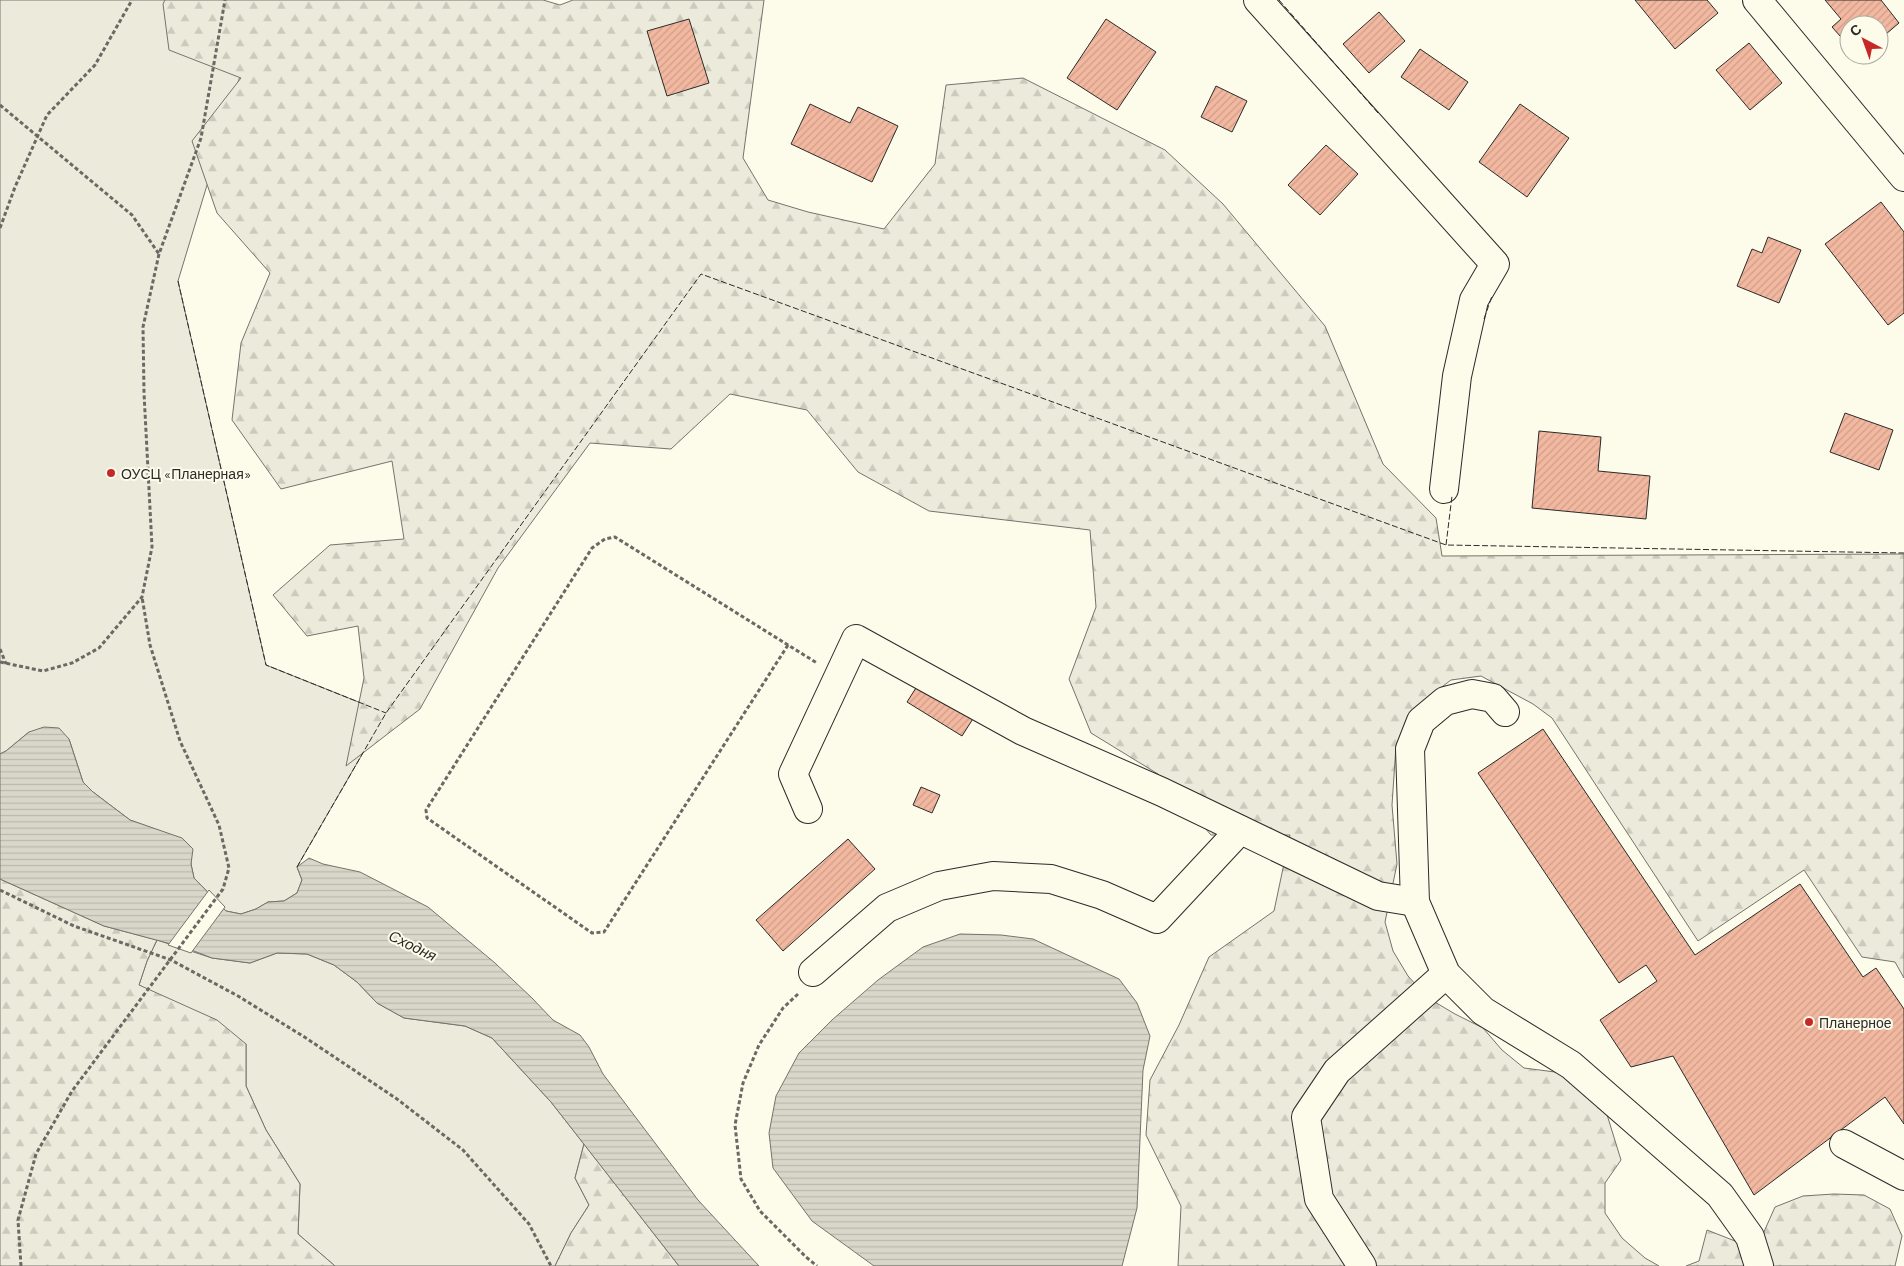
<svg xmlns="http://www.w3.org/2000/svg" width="1904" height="1266" font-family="Barlow,sans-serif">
<defs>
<pattern id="forest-firs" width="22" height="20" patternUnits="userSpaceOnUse" patternTransform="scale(1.25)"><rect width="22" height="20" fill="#ecebdb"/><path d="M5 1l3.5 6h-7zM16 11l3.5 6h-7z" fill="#cbcabc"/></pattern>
<pattern id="water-rules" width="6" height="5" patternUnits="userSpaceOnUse" patternTransform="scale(1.25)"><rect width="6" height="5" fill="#d8d7c9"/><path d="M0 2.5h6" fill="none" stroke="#bab9ad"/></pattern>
<pattern id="building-hatch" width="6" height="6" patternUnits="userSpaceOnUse" patternTransform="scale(1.25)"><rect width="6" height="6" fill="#f2b8a0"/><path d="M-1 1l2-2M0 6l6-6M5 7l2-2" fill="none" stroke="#d09e8a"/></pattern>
</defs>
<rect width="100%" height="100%" fill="#fdfbea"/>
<!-- grass -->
<g fill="#ecebdb" stroke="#74746e">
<polygon points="0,0 263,0 178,281 266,665 386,713 297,867 302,880 297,893 284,901 268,902 256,909 241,914 226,911 194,878 191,864 192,849 182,839 130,820 93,792 83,782 69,739 29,732 6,751 0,754"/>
<polygon points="157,940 212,958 250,963 277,953 307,954 334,965 357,982 377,1003 404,1018 465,1026 492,1038 551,1102 584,1144 575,1178 589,1205 571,1233 555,1266 335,1266 298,1234 300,1184 266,1130 246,1086 246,1044 139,985 147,961"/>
</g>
<!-- forest -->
<g fill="url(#forest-firs)" stroke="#74746e">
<polygon points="165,0 543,0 560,5 573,0 764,0 743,158 768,200 808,212 884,229 935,164 946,85 1023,78 1165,150 1223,204 1325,326 1383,464 1436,518 1442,556 1904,554 1904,978 1895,962 1862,957 1804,870 1698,941 1552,718 1533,704 1481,676 1451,680 1426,699 1408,720 1396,746 1392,805 1397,864 1385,922 1393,951 1408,976 1428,998 1455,1014 1483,1028 1502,1050 1524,1068 1555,1072 1586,1083 1604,1105 1621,1160 1605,1183 1605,1213 1622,1238 1645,1258 1659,1266 1178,1266 1181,1206 1146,1135 1150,1080 1179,1025 1209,957 1274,911 1290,835 1211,835 1158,774 1091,733 1069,679 1096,607 1090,530 929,511 858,472 807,410 730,394 671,449 590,443 498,568 420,709 346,766 364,678 358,626 307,636 273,595 330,545 404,539 392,461 281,489 232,420 241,343 270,273 217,213 192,141 241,78 169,50 163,4"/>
<polygon points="0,879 104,926 157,940 147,961 139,985 217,1020 246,1044 246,1086 266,1130 300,1184 298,1234 335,1266 0,1266"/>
<polygon points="584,1144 679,1266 555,1266 571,1233 589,1205 575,1178"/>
<polygon points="1834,1194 1864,1195 1890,1209 1902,1236 1895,1266 1686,1266 1699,1261 1707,1230 1735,1241 1763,1234 1775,1207 1803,1196"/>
</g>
<!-- water -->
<g fill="url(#water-rules)" stroke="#74746e">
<polygon points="44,727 59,728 69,739 83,782 93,792 130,820 182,838 193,849 191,864 194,878 226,911 241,914 256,909 268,902 284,901 297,893 302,880 297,867 309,858 323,864 360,872 428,907 495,963 532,998 553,1020 580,1035 589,1047 603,1074 698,1200 759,1266 679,1266 551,1102 492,1038 465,1026 404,1018 377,1003 357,982 334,965 307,954 277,953 250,963 212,958 186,948 104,926 0,879 0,754 6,751 29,732"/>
<polygon points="960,934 1001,935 1033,939 1119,979 1137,1003 1150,1036 1143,1070 1137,1208 1122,1266 874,1266 812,1221 773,1168 769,1133 776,1096 799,1053 832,1020 878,980 923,947"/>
</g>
<!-- pier -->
<polygon fill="#fdfbea" stroke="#74746e" points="209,890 225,907 191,953 168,945"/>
<!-- building -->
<g fill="url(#building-hatch)" stroke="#2b2b2b">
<polygon points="1635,0 1707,0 1718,13 1675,49"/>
<polygon points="1825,0 1881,0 1899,23 1879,40 1879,25 1849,25 1849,46 1832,27 1841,19"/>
<polygon points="1379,12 1405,41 1369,73 1343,44"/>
<polygon points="689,19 709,83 667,96 647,31"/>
<polygon points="1106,19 1156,52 1117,110 1067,78"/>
<polygon points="1749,43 1782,83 1750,110 1716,70"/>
<polygon points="1420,49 1468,82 1449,110 1401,77"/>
<polygon points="1216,86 1247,101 1232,132 1201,117"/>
<polygon points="810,104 850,123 858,107 898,126 872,182 791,144"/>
<polygon points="1520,104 1569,138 1527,197 1479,162"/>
<polygon points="1326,145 1358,174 1320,215 1288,185"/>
<polygon points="1881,202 1904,232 1904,313 1888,325 1825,244"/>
<polygon points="1768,237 1801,250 1779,303 1737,286 1752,249 1762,253"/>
<polygon points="1845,413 1893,430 1879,470 1830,452"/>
<polygon points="1539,431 1601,437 1598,471 1650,476 1646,519 1532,508"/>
<polygon points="921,680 976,714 962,736 907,702"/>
<polygon points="1543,729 1695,955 1800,884 1863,977 1876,968 1904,1009 1904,1124 1885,1097 1754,1195 1673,1056 1631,1067 1600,1020 1657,981 1646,965 1619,983 1478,773"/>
<polygon points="921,787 940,795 932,813 913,805"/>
<polygon points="848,839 875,869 783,951 756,920"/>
</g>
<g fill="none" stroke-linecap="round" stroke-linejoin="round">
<defs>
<g id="minor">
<polyline points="1258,0 1495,264 1474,300 1457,376 1444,489"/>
<polyline points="1757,0 1904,177"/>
<polyline points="1505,712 1493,698 1472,694 1445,701 1421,721 1410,749 1415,902 1446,974 1483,1011 1571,1065 1720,1195 1750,1237 1759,1266"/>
<polyline points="808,809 793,774 856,639 1023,731 1162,792 1378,896 1415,902"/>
<polyline points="813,972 887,908 939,886 993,876 1051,879 1102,895 1157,919 1240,830"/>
<polyline points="1844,1144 1904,1176"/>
<polyline points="1362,1266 1319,1199 1306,1117 1337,1071 1446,974"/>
</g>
</defs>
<!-- minor casing -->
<use href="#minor" stroke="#2b2b2b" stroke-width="30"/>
<!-- path -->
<g stroke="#6a6964" stroke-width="3" stroke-dasharray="4 2.5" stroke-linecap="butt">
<polyline points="0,105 132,215 159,254"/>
<polyline points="0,228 15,187 47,115 95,65 132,0"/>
<polyline points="788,645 604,932 592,933 427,818 426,810 592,548 605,539 615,537 788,645 817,663"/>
<polyline points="0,649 6,664"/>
<polyline points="0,662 43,671 72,663 99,648 142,597 152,547 144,393 143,327 159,254 201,138 225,0"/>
<polyline points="0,890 74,926 171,960 238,996 306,1038 397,1099 463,1150 529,1224 551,1266"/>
<polyline points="798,994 783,1008 759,1045 743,1083 735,1125 741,1179 760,1211 806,1257 817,1266"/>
<polyline points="21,1266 18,1220 36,1154 72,1091 223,889 229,868 219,825 180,741 150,645 142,597"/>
</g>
<!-- minor -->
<use href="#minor" stroke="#fdfbea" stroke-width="28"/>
<!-- fence -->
<g stroke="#2b2b2b" stroke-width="1" stroke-dasharray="6 2.5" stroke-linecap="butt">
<polyline points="1279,0 1378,113"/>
<polyline points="178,281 266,665 386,713"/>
<polyline points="1484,319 1492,296"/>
<polyline points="1446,545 1452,496"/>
<polyline points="297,867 386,713 701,274 1446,545 1904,553"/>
</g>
</g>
<!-- markers -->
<g fill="#c62828" stroke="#fdfbea" stroke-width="2">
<circle cx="111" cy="473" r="5"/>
<circle cx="1809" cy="1022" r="5"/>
</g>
<g text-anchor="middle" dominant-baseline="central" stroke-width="4" stroke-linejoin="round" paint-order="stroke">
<!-- poi labels -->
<g font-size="14" fill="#2b2b2b" stroke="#fdfbea" text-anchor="start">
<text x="121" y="473">ОУСЦ «Планерная»</text>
<text x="1819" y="1022">Планерное</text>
</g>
<!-- water labels -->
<g font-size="15" font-style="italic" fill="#2b2b2b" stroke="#fdfbea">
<text transform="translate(413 945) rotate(26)">Сходня</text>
</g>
</g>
<!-- north arrow -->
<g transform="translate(1864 40) rotate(319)"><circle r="24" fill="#fdfbea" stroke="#a9a89e"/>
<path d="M0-4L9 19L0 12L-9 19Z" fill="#c62828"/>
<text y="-8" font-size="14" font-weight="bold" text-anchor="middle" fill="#2b2b2b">С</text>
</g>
</svg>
